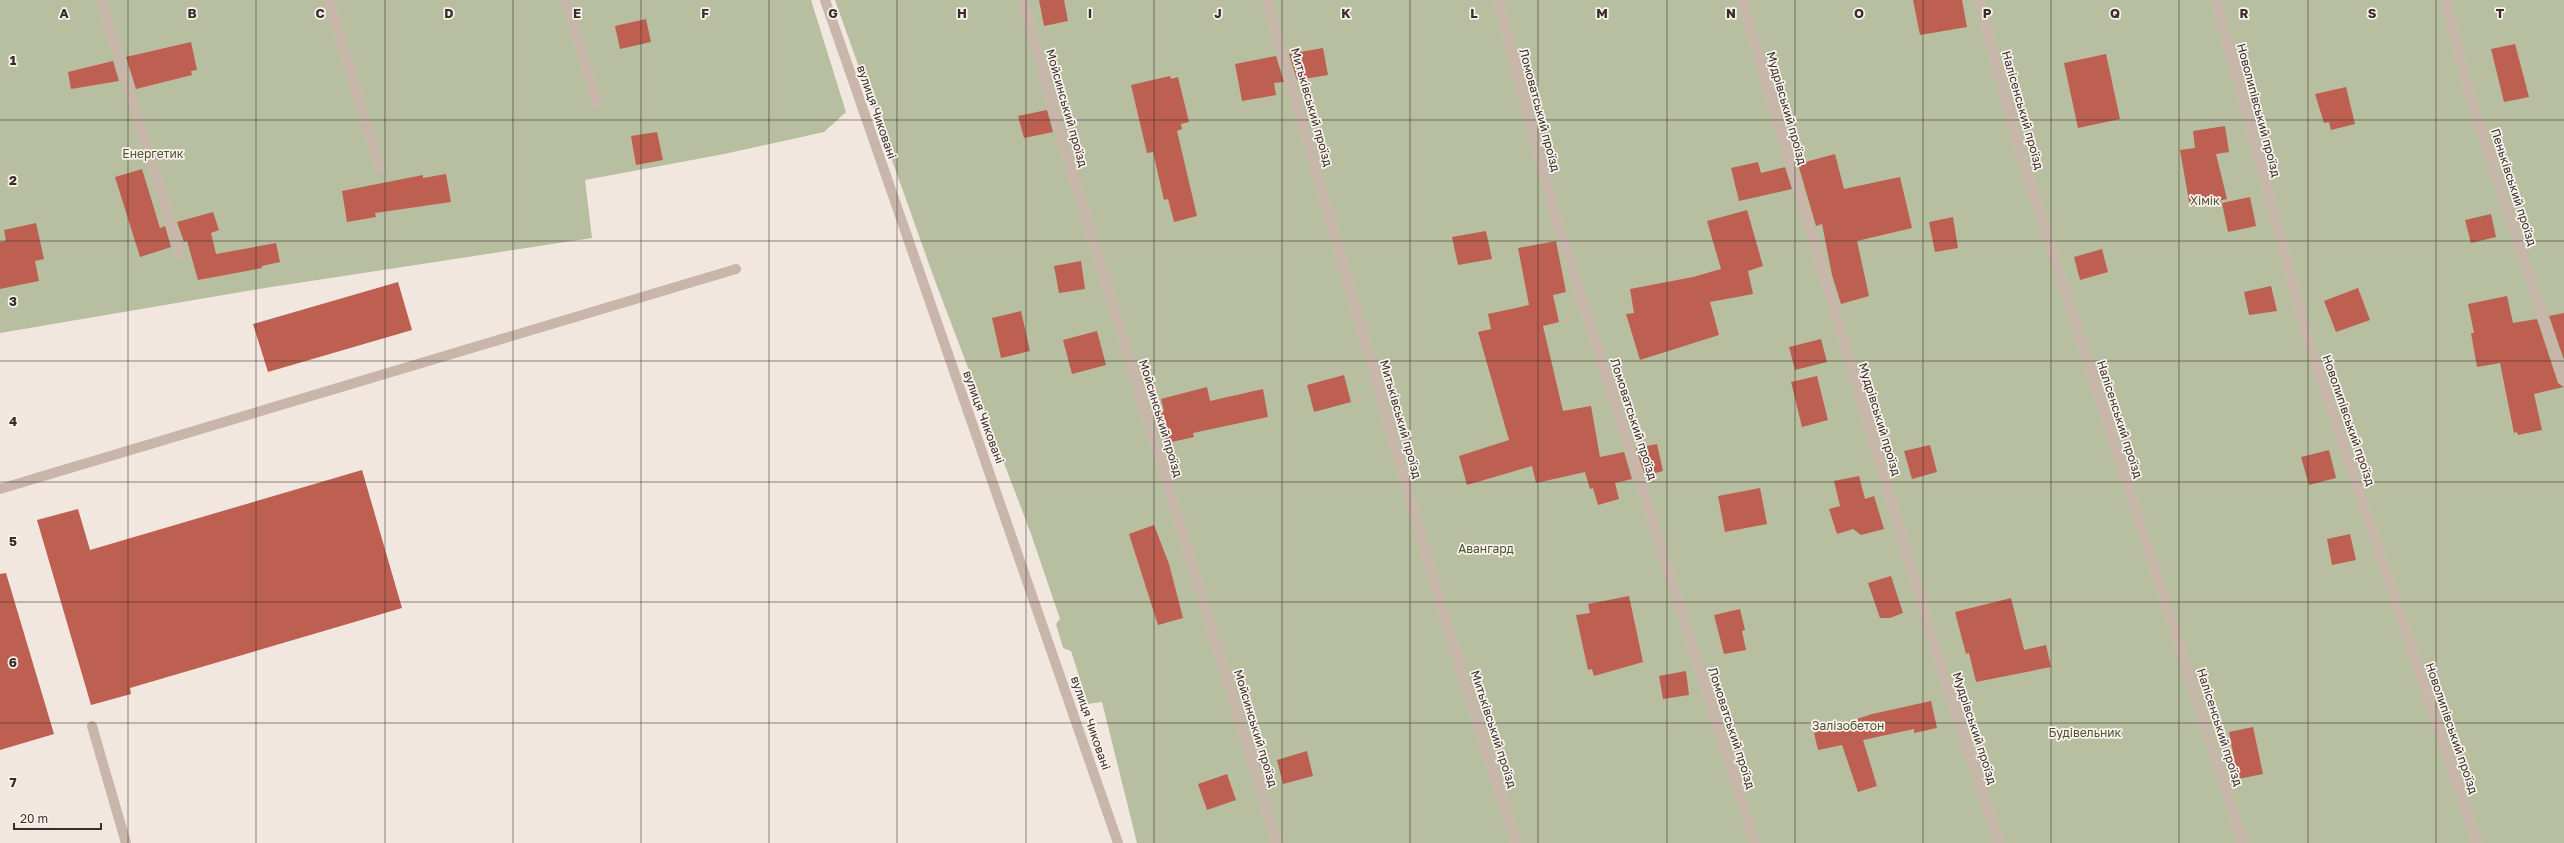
<svg xmlns="http://www.w3.org/2000/svg" width="2564" height="843" font-family="'Golos Text',sans-serif">
<rect width="100%" height="100%" fill="#f1e7df"/>
<!-- green -->
<g fill="#b8bfa0">
<polygon points="0,0 811,0 846,112 824,132 724,154 585,180 592,238 265,288 0,333"/>
<polygon points="835,0 2564,0 2564,843 1137,843 1102,702 1088,704 1071,651 1063,648 1056,624 1060,619 1031,534 934,278"/>
</g>
<!-- building -->
<g fill="#bd5f51">
<polygon points="1039,0 1064,0 1068,21 1044,26"/>
<polygon points="1913,0 1962,0 1967,27 1920,35"/>
<polygon points="646,19 651,42 620,49 615,26"/>
<polygon points="191,42 197,70 191,71 192,75 136,89 126,57"/>
<polygon points="2515,44 2529,97 2504,102 2491,49"/>
<polygon points="1323,48 1328,75 1297,80 1289,54"/>
<polygon points="2106,54 2120,119 2078,128 2064,63"/>
<polygon points="1276,56 1284,82 1274,83 1276,95 1242,101 1235,64"/>
<polygon points="113,61 119,81 71,89 68,72"/>
<polygon points="1170,76 1171,79 1178,77 1189,122 1181,124 1182,129 1177,131 1197,216 1174,222 1168,199 1164,200 1153,152 1147,153 1131,85"/>
<polygon points="2346,87 2355,124 2331,130 2329,122 2324,123 2315,94"/>
<polygon points="1047,110 1053,132 1024,138 1018,116"/>
<polygon points="2225,126 2229,152 2216,154 2227,199 2190,207 2180,150 2195,148 2193,131"/>
<polygon points="657,132 663,160 636,165 631,136"/>
<polygon points="1835,154 1844,189 1900,177 1912,228 1857,241 1869,296 1841,304 1832,275 1822,224 1816,226 1798,164"/>
<polygon points="1758,162 1761,173 1785,167 1792,189 1739,201 1731,168"/>
<polygon points="142,169 160,228 165,226 171,247 140,257 115,177"/>
<polygon points="446,174 451,202 375,213 376,217 347,222 342,191 423,175 423,178"/>
<polygon points="2250,197 2256,226 2228,232 2222,203"/>
<polygon points="1747,210 1763,266 1748,271 1753,294 1710,302 1719,335 1640,360 1626,314 1634,313 1630,289 1693,277 1721,269 1707,221"/>
<polygon points="213,212 219,230 211,233 216,254 276,243 280,262 262,266 262,268 198,280 187,241 184,242 177,222"/>
<polygon points="2491,214 2496,237 2471,243 2465,220"/>
<polygon points="1953,217 1958,248 1935,252 1929,222"/>
<polygon points="36,223 44,259 35,261 39,281 0,289 0,242 6,241 4,230"/>
<polygon points="1486,231 1492,259 1458,265 1452,237"/>
<polygon points="1556,241 1566,292 1553,295 1559,322 1543,326 1563,411 1591,406 1600,457 1624,452 1632,479 1615,483 1619,499 1598,505 1593,488 1590,489 1585,472 1536,483 1532,466 1467,485 1459,456 1509,440 1478,332 1491,329 1488,314 1529,305 1518,248"/>
<polygon points="2102,249 2108,272 2080,280 2074,257"/>
<polygon points="1081,261 1085,289 1059,293 1054,266"/>
<polygon points="398,282 412,330 268,372 253,324"/>
<polygon points="2271,286 2277,311 2249,315 2244,292"/>
<polygon points="2358,288 2370,320 2336,332 2324,301"/>
<polygon points="2507,296 2513,323 2537,319 2558,383 2564,387 2534,394 2542,430 2518,435 2517,432 2514,433 2500,363 2477,367 2471,333 2474,333 2468,304"/>
<polygon points="1021,311 1030,351 1001,358 992,318"/>
<polygon points="2564,313 2564,360 2549,316"/>
<polygon points="1097,331 1106,365 1072,374 1063,340"/>
<polygon points="1821,339 1827,362 1795,370 1789,347"/>
<polygon points="1344,375 1351,402 1314,412 1307,385"/>
<polygon points="1817,376 1828,420 1802,427 1791,382"/>
<polygon points="1207,387 1210,401 1263,389 1268,417 1193,433 1194,437 1167,443 1159,412 1164,411 1161,399"/>
<polygon points="1657,444 1663,471 1645,476 1636,448"/>
<polygon points="1930,445 1937,472 1912,479 1904,451"/>
<polygon points="2329,450 2336,478 2309,485 2301,457"/>
<polygon points="362,470 402,608 130,688 131,694 91,705 37,520 78,509 90,550"/>
<polygon points="1859,476 1865,499 1874,496 1884,529 1861,535 1853,529 1837,534 1829,509 1840,506 1834,481"/>
<polygon points="1760,488 1767,524 1725,532 1718,496"/>
<polygon points="1154,525 1169,564 1183,618 1158,625 1129,534"/>
<polygon points="2350,534 2356,560 2332,565 2327,539"/>
<polygon points="6,573 54,734 0,750 0,574"/>
<polygon points="1891,576 1903,613 1890,618 1880,618 1868,583"/>
<polygon points="1629,596 1643,662 1594,676 1592,669 1588,670 1576,615 1590,613 1588,604"/>
<polygon points="2011,598 2024,650 2046,645 2051,667 1976,682 1969,653 1966,654 1955,612"/>
<polygon points="1740,609 1745,630 1742,631 1746,650 1724,654 1714,615"/>
<polygon points="1686,671 1689,695 1663,699 1659,676"/>
<polygon points="1931,701 1937,728 1914,733 1914,729 1863,740 1877,786 1858,792 1842,745 1818,750 1814,733 1872,714"/>
<polygon points="2253,727 2263,774 2238,779 2229,732"/>
<polygon points="1307,751 1313,776 1283,784 1277,760"/>
<polygon points="1227,774 1236,800 1207,810 1198,784"/>
</g>
<g fill="none" stroke-linecap="round" stroke-linejoin="round">
<!-- service -->
<g stroke="#c9b6ab" stroke-width="10">
<polyline points="101,0 181,256"/>
<polyline points="329,0 380,169"/>
<polyline points="566,0 597,102"/>
<polyline points="1023,0 1056,119 1277,843"/>
<polyline points="1267,0 1441,606 1516,843"/>
<polyline points="1498,0 1552,205 1755,843"/>
<polyline points="1742,0 1936,651 1999,843"/>
<polyline points="1979,0 2019,148 2243,843"/>
<polyline points="2216,0 2309,343 2477,843"/>
<polyline points="2445,0 2471,99 2564,381"/>
<polyline points="0,489 736,269"/>
<polyline points="92,726 126,843"/>
</g>
<!-- minor -->
<polyline stroke="#c9b6ab" stroke-width="10" points="825,0 1118,843"/>
</g>
<!-- grid -->
<path fill="none" stroke="#372d2a" stroke-width="1" stroke-opacity="0.55" d="M128,0V843M256,0V843M385,0V843M513,0V843M641,0V843M769,0V843M897,0V843M1026,0V843M1154,0V843M1282,0V843M1410,0V843M1538,0V843M1667,0V843M1795,0V843M1923,0V843M2051,0V843M2179,0V843M2308,0V843M2436,0V843M0,120H2564M0,241H2564M0,361H2564M0,482H2564M0,602H2564M0,723H2564"/>
<g text-anchor="middle" dominant-baseline="central" stroke-width="3.5" stroke-linejoin="round" paint-order="stroke">
<!-- street labels -->
<g font-size="12" fill="#372d2a" stroke="#f9f1eb">
<text transform="translate(1312 107) rotate(74)">Митьківський проїзд</text>
<text transform="translate(1067 108) rotate(74)">Мойсинський проїзд</text>
<text transform="translate(1787 108) rotate(74)">Мудрівський проїзд</text>
<text transform="translate(1540 110) rotate(75)">Ломоватський проїзд</text>
<text transform="translate(2023 110) rotate(74)">Налісенський проїзд</text>
<text transform="translate(2259 110) rotate(75)">Новолипівський проїзд</text>
<text transform="translate(877 112) rotate(71)">вулиця Чиковані</text>
<text transform="translate(2514 187) rotate(72)">Пеньківський проїзд</text>
<text transform="translate(984 417) rotate(70)">вулиця Чиковані</text>
<text transform="translate(1161 418) rotate(73)">Мойсинський проїзд</text>
<text transform="translate(1401 419) rotate(74)">Митьківський проїзд</text>
<text transform="translate(1634 419) rotate(72)">Ломоватський проїзд</text>
<text transform="translate(1880 419) rotate(73)">Мудрівський проїзд</text>
<text transform="translate(2120 419) rotate(72)">Налісенський проїзд</text>
<text transform="translate(2349 420) rotate(71)">Новолипівський проїзд</text>
<text transform="translate(1091 723) rotate(71)">вулиця Чиковані</text>
<text transform="translate(2220 727) rotate(72)">Налісенський проїзд</text>
<text transform="translate(1256 728) rotate(73)">Мойсинський проїзд</text>
<text transform="translate(1732 728) rotate(72)">Ломоватський проїзд</text>
<text transform="translate(1975 728) rotate(72)">Мудрівський проїзд</text>
<text transform="translate(2452 728) rotate(71)">Новолипівський проїзд</text>
<text transform="translate(1494 729) rotate(72)">Митьківський проїзд</text>
</g>
<!-- park labels -->
<g font-size="12" fill="#4a542f" stroke="#f9f1eb">
<text x="153" y="153">Енергетик</text>
<text x="2205" y="200">Хімік</text>
<text x="1486" y="548">Авангард</text>
<text x="1848" y="725">Залізобетон</text>
<text x="2085" y="732">Будівельник</text>
</g>
</g>
<g font-size="13" text-anchor="middle" font-weight="bold" fill="#372d2a" stroke="#f9f1eb" stroke-width="3.5" stroke-linejoin="round" paint-order="stroke">
<text x="64" y="18">A</text>
<text x="192" y="18">B</text>
<text x="320" y="18">C</text>
<text x="449" y="18">D</text>
<text x="577" y="18">E</text>
<text x="705" y="18">F</text>
<text x="833" y="18">G</text>
<text x="962" y="18">H</text>
<text x="1090" y="18">I</text>
<text x="1218" y="18">J</text>
<text x="1346" y="18">K</text>
<text x="1474" y="18">L</text>
<text x="1602" y="18">M</text>
<text x="1731" y="18">N</text>
<text x="1859" y="18">O</text>
<text x="1987" y="18">P</text>
<text x="2115" y="18">Q</text>
<text x="2244" y="18">R</text>
<text x="2372" y="18">S</text>
<text x="2500" y="18">T</text>
<text x="13" y="65">1</text>
<text x="13" y="185">2</text>
<text x="13" y="306">3</text>
<text x="13" y="426">4</text>
<text x="13" y="546">5</text>
<text x="13" y="667">6</text>
<text x="13" y="787">7</text>
</g>
<!-- scale -->
<path d="M14 823v6h87v-6" fill="none" stroke="#372d2a" stroke-width="2"/>
<text x="20" y="823" font-size="12" fill="#372d2a" stroke="#f9f1eb" stroke-width="3" paint-order="stroke">20 m</text>
</svg>
